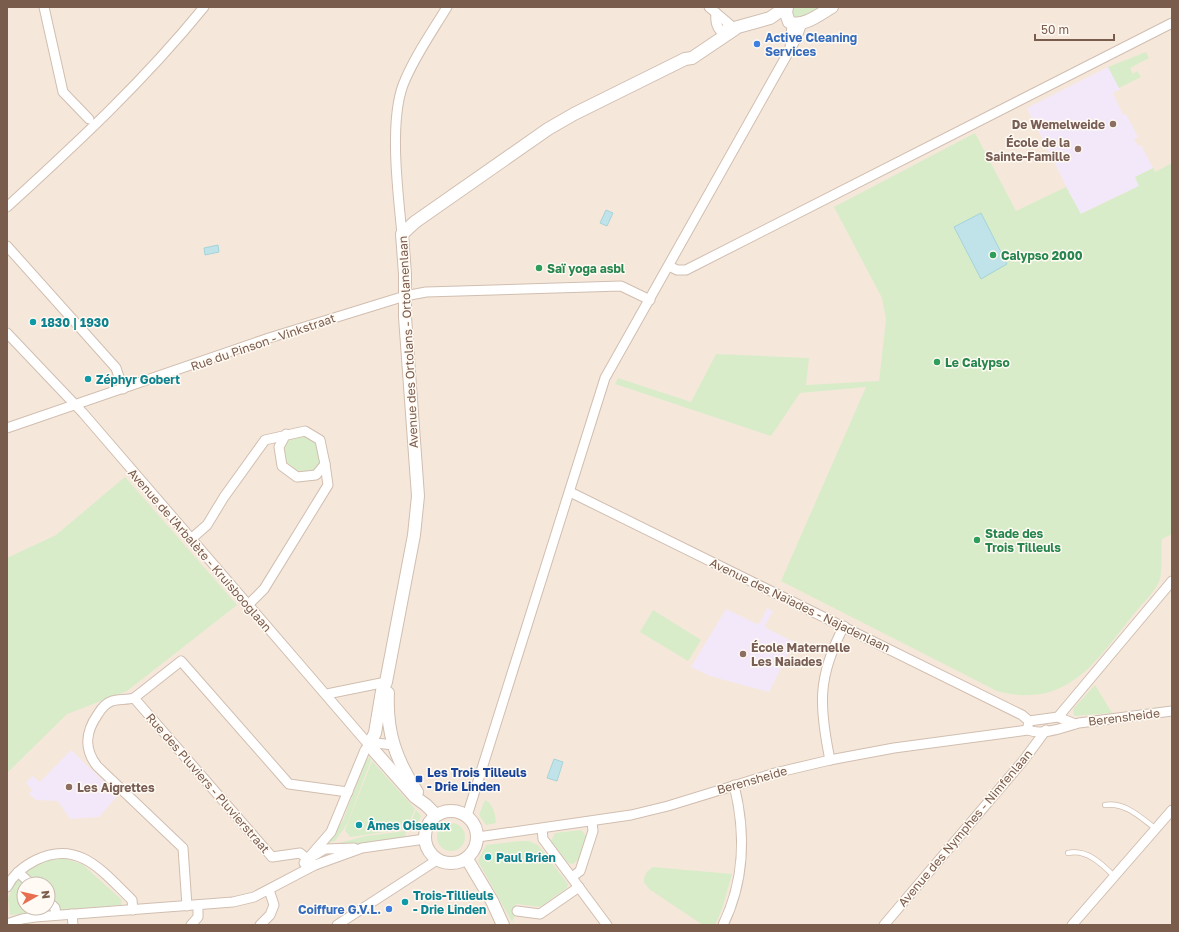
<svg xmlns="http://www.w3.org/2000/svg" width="1179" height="932" font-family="'Golos Text',sans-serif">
<rect width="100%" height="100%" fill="#fdf6ec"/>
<!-- residential -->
<path fill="#f5e8da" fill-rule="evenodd" d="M7,7H1172V925H7ZM24,884H48V908H24Z"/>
<!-- education -->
<g fill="#f3e8fa">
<polygon points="1108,67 1120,89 1113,93 1123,115 1126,114 1138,137 1134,139 1138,146 1141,145 1153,168 1135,177 1139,186 1080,214 1027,108"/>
<polygon points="767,608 773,611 765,625 766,628 794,642 769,692 710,676 691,667 726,609 757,624 760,623"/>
<polygon points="71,750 118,795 99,817 70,819 58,801 36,800 29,794 32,790 26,783 32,776 40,782"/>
</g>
<!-- green -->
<g fill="#d8ecc9" fill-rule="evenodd">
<polygon points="792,7 823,7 796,18 793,16 791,9"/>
<polygon points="1146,52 1149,58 1130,68 1133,74 1137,71 1141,77 1119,88 1108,67"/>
<path d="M975,133L1016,211L1066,187L1081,214L1139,186L1135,177L1153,168L1155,172L1172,163V534L1162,539C1161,550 1163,573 1159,582C1154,593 1136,610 1129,620C1093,667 1063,709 997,691L781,581L866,387L800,393L771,436L615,384L618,378L691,402L716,354L809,358L806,385L879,381L886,320L882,298L834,207Z"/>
<polygon points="304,436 319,445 322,460 314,472 299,475 285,467 282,449 288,440"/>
<polygon points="125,477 237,605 127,691 67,714 7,773 7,558 56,535"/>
<polygon points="653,610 701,640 688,661 640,632"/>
<polygon points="1095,685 1112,713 1074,716 1073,709"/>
<polygon points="370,757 371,760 347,824 335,841 328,843 343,820 365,761"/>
<polygon points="372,761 415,809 406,829 350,837 345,830"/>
<path d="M485,800C494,804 495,815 496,823L486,825L479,815Z"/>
<polygon points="416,810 421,816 416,828 408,828"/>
<circle cx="451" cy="837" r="14"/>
<polygon points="581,830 587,837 579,859 573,864 568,863 551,841 555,833"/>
<polygon points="406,831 405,837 348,846 331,845 366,836"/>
<polygon points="520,841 529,841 538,845 568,884 567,888 540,907 517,904 515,905 516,914 512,922 478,861 486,845"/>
<path d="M62,858L82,864L122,900L121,905L10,915L8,899L13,886L25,872L40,862ZM24,884H48V908H24Z"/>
<path d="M653,867L732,874L722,909L715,925H703L649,889L644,882C644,874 647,871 653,867Z"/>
</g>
<!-- water -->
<g fill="#bfe3e8" stroke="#a5d3da">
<polygon points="606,210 613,213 607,226 600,223"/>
<polygon points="981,213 1007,264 981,279 954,227"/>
<polygon points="218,245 219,252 205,255 204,248"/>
<polygon points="554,759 563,762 557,781 547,778"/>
</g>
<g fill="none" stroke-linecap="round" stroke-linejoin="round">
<defs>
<g id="service">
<path d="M1105,805C1125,802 1140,817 1156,829"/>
<path d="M1068,853C1087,849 1102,864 1114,876"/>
</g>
<g id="minor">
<polyline points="44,7 63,92 89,119"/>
<polyline points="709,7 735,29"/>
<path d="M716,13C715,23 717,29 725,35"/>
<polyline points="790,48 792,24"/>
<path d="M7,207C78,142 143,82 204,7"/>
<path d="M402,234C398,193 389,123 403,85C414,57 432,32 447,7"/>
<polyline points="7,246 116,368 123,389"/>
<polyline points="669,266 677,270 686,270 1172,23"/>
<polyline points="7,333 83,413 369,745"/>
<polyline points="7,428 269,338 405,296 426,292 621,286 650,300"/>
<polyline points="570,492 1022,715 1029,721"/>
<polyline points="191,539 207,525 224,497 265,440 305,431 320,440 325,464 316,475 297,477 282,466 279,447 286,434"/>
<polyline points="248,605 264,589 328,485 325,464"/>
<polyline points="327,694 386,682"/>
<polyline points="134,698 181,661 289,784 348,792"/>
<path d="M134,698C127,700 118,699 112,701C106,703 101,709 98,714C86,731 83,748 97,766L183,848L187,906"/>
<polyline points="134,698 272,857 300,853 315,865"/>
<polyline points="1058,717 1172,581"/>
<polyline points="1028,726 1029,721 1058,717 1075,724"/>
<polyline points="369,745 376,743 393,745"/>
<path d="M830,760C819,706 817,677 844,626"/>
<polyline points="467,816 605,378 797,37 802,23"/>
<polyline points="542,829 543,839 607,925"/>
<path d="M478,837L631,815L668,806L775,773L830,760L894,748L1028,730C1043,736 1064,727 1079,723L1172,711"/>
<polyline points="315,855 325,849 354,848"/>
<polyline points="304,863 331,832 365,750 369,745"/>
<polyline points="18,872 31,884"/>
<polyline points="572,877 580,871 593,831 592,822"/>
<path d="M7,887C13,875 24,866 36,860C79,839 103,872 132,900L133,910"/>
<polyline points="48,901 55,908 56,915"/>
<polyline points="517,911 540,914 579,887"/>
<polyline points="72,914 73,925"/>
<polyline points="7,924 22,919 35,917 233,902 254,897 315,865 362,848 425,839"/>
<polyline points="191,925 198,917 198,905"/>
<polyline points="260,925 270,915 274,905 269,890"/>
<polyline points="337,925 437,860"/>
<path d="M723,925C745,880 746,833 734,785"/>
<polyline points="884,925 1023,761 1046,730"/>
<polyline points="1072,925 1172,810"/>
</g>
<g id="tertiary">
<path d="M787,7L786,13L789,22C803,28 820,14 832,7"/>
<polyline points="727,30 770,18 786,7"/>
<path d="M388,693C386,732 396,760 417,792"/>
<circle cx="451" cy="837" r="26"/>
<polyline points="436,815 426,805 415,797 369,745 375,733 382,691 386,682 414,535 418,496 405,317 405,274 402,234 415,222 548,129 574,114 685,59 692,58 735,29"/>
<polyline points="467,859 492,901 503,925"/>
</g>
</defs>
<!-- service casing -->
<use href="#service" stroke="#d1beb0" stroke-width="6"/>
<!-- minor casing -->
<use href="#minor" stroke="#d1beb0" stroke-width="11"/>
<!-- tertiary casing -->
<use href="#tertiary" stroke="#d1beb0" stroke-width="14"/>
<!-- service -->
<use href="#service" stroke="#fff" stroke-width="4.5"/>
<!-- minor -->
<use href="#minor" stroke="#fff" stroke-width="9"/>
<!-- tertiary -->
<use href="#tertiary" stroke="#fff" stroke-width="12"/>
</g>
<!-- markers -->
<g fill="#3f7fe0" stroke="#fffaf3" stroke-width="1.5">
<circle cx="757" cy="44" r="4"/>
<circle cx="389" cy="909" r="4"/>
</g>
<g fill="#8d6e63" stroke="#fffaf3" stroke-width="1.5">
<circle cx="1113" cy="124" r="4"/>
<circle cx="1078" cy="149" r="4"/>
<circle cx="743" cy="654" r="4"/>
<circle cx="69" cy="787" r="4"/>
</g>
<g fill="#2e9e5b" stroke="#fffaf3" stroke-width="1.5">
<circle cx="993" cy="255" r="4"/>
<circle cx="539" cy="268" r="4"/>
<circle cx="937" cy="362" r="4"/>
<circle cx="977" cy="540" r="4"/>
</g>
<g fill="#0f9aa8" stroke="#fffaf3" stroke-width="1.5">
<circle cx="33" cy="322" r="4"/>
<circle cx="88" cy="379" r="4"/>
<circle cx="359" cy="825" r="4"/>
<circle cx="488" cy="857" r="4"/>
<circle cx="405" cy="902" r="4"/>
</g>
<rect fill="#1a4fb4" stroke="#fffaf3" stroke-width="1.5" x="415" y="775" width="8" height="8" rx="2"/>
<g text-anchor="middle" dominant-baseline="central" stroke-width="3" stroke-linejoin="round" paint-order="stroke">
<!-- shop labels -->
<g font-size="12" font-weight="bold" fill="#366cbe" stroke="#fffaf3" text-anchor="start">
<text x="765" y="37">Active Cleaning<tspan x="765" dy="14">Services</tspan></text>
<text x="381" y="909" text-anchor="end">Coiffure G.V.L.</text>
</g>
<!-- education labels -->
<g font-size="12" font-weight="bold" fill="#785e54" stroke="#fffaf3" text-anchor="end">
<text x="1105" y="124">De Wemelweide</text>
<text x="1070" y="142">École de la<tspan x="1070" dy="14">Sainte-Famille</tspan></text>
<text x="751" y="647" text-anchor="start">École Maternelle<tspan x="751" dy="14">Les Naiades</tspan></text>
<text x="77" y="787" text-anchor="start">Les Aigrettes</text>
</g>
<!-- leisure labels -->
<g font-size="12" font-weight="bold" fill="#27864d" stroke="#fffaf3" text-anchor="start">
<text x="1001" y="255">Calypso 2000</text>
<text x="547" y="268">Saï yoga asbl</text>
<text x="945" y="362">Le Calypso</text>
<text x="985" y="533">Stade des<tspan x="985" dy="14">Trois Tilleuls</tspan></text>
</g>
<!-- culture labels -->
<g font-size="12" font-weight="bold" fill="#0d838f" stroke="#fffaf3" text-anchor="start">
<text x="41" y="322">1830 | 1930</text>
<text x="96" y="379">Zéphyr Gobert</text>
<text x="367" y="825">Âmes Oiseaux</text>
<text x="496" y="857">Paul Brien</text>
<text x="413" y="895">Trois-Tillieuls<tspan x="413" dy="14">- Drie Linden</tspan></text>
</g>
<!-- street labels -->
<g font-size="12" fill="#7a5c4d" stroke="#fffaf3">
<text transform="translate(263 342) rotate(-19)">Rue du Pinson - Vinkstraat</text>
<text transform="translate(408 342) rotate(-93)">Avenue des Ortolans - Ortolanenlaan</text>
<text transform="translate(200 550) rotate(49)">Avenue de l'Arbalète - Kruisbooglaan</text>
<text transform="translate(800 605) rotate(26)">Avenue des Naïades - Najadenlaan</text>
<text transform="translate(1124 717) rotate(-7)">Berensheide</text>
<text transform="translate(752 780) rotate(-16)">Berensheide</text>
<text transform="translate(208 783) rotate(49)">Rue des Pluviers - Pluvierstraat</text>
<text transform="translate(965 828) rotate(-50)">Avenue des Nymphes - Nimfenlaan</text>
</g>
<!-- transit labels -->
<g font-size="12" font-weight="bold" fill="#164399" stroke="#fffaf3" text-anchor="start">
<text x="427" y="772">Les Trois Tilleuls<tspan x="427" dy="14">- Drie Linden</tspan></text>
</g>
</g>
<!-- border -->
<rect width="1179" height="932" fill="none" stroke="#7a5c4d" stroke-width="16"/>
<!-- north arrow -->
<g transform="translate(36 896) rotate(82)"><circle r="19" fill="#fffaf3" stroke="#cabbb1"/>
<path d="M0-3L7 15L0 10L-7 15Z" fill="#e76f51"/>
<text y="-6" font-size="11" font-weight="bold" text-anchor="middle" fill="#7a5c4d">N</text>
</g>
<!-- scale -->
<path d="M1035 34v6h79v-6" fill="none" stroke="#7a5c4d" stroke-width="2"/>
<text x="1041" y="34" font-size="12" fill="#7a5c4d" stroke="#fffaf3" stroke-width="3" paint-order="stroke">50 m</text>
</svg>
